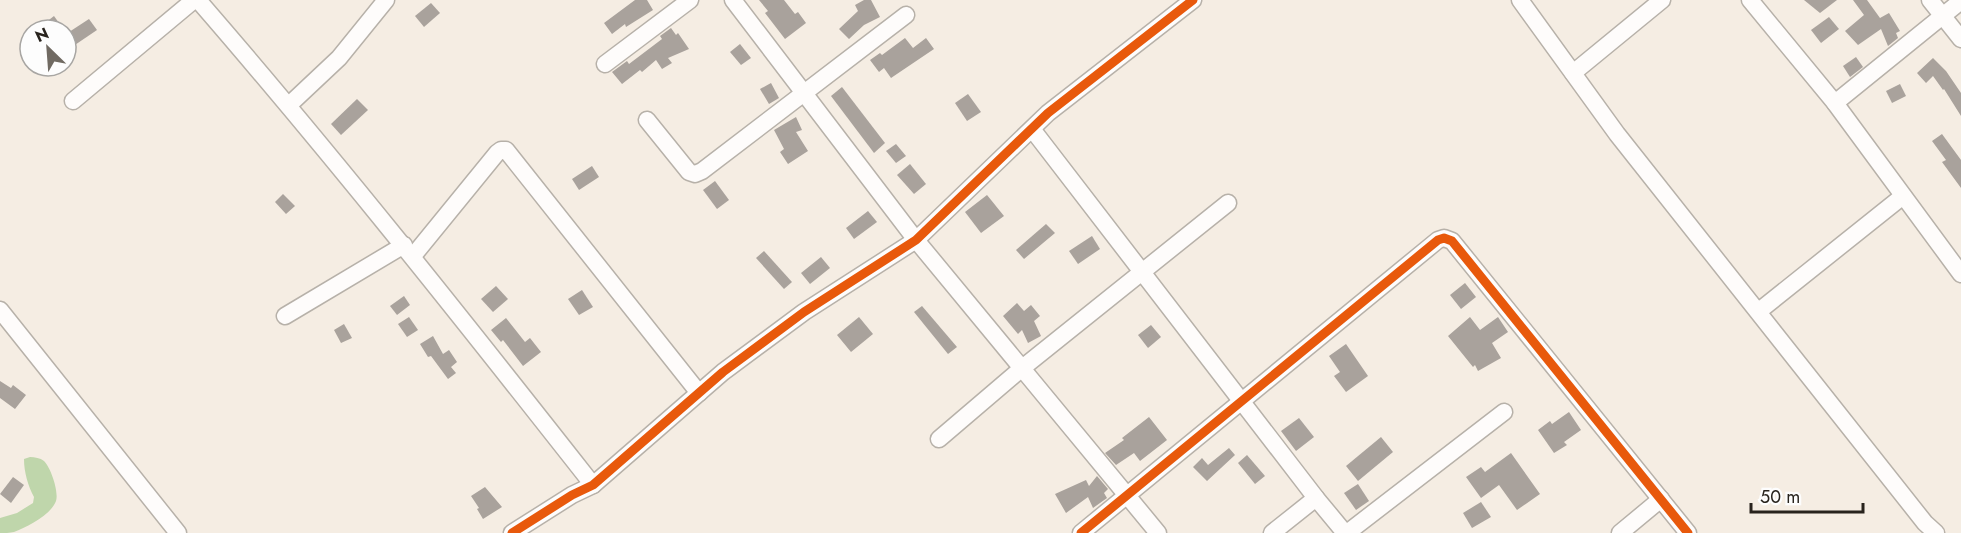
<svg xmlns="http://www.w3.org/2000/svg" width="1961" height="533" font-family="Jost,sans-serif">
<rect width="100%" height="100%" fill="#f5ede3"/>
<!-- forest -->
<path fill="#bfd6ab" d="M30,457C35,457 40,458 44,461C51,468 59,492 56,501C51,515 27,527 14,532C10,533 4,533 0,533V518L17,513L33,503L34,497C28,486 24,472 24,459Z"/>
<!-- building -->
<g fill="#a9a29c">
<polygon points="635,0 647,0 653,10 626,27 625,24 612,34 604,23"/>
<polygon points="759,0 784,0 795,14 798,12 806,23 785,39 765,13 768,11"/>
<polygon points="864,0 871,0 880,17 864,25 849,39 839,29 858,11 855,5"/>
<polygon points="1804,0 1837,0 1820,13"/>
<polygon points="1853,0 1867,0 1880,18 1889,13 1900,31 1896,33 1898,38 1888,46 1881,29 1858,45 1845,31 1864,15"/>
<polygon points="431,3 440,13 424,27 415,16"/>
<polygon points="54,16 64,30 36,30"/>
<polygon points="1829,17 1839,29 1821,43 1811,30"/>
<polygon points="89,19 97,30 66,51 66,34"/>
<polygon points="671,28 676,35 678,33 689,49 668,58 672,63 662,69 656,60 642,72 640,70 622,84 612,72 627,61 629,64 662,39 660,36"/>
<polygon points="905,38 913,48 926,38 934,49 891,78 884,68 879,72 870,60 880,53 882,55"/>
<polygon points="740,44 751,58 741,65 730,52"/>
<polygon points="1856,57 1863,67 1850,77 1843,66"/>
<polygon points="1933,58 1946,71 1961,93 1961,116 1944,89 1943,90 1933,76 1926,83 1917,73"/>
<polygon points="771,83 779,98 769,104 760,89"/>
<polygon points="1900,84 1906,96 1892,103 1886,91"/>
<polygon points="842,87 885,143 874,153 831,96"/>
<polygon points="968,94 981,112 967,121 955,103"/>
<polygon points="357,99 368,110 341,135 331,124"/>
<polygon points="796,117 802,130 796,132 808,151 788,164 780,152 784,149 774,130"/>
<polygon points="1942,134 1961,160 1961,188 1942,162 1946,160 1932,141"/>
<polygon points="896,144 906,156 896,163 886,151"/>
<polygon points="910,164 926,184 914,194 897,175"/>
<polygon points="592,166 599,177 579,190 572,179"/>
<polygon points="715,181 729,200 717,209 703,190"/>
<polygon points="283,194 295,206 286,214 275,202"/>
<polygon points="987,195 1004,216 981,233 965,212"/>
<polygon points="868,211 877,222 854,239 846,228"/>
<polygon points="1046,224 1055,233 1024,259 1016,250"/>
<polygon points="1092,236 1100,249 1078,264 1069,251"/>
<polygon points="764,251 792,282 784,289 756,258"/>
<polygon points="821,257 830,268 810,284 801,273"/>
<polygon points="1465,283 1476,297 1461,309 1450,295"/>
<polygon points="496,286 508,299 493,312 481,299"/>
<polygon points="582,290 593,307 579,315 568,299"/>
<polygon points="404,296 410,305 397,315 390,306"/>
<polygon points="1017,303 1024,311 1031,305 1040,316 1034,321 1041,336 1028,343 1022,330 1018,334 1003,316"/>
<polygon points="922,306 957,347 948,354 914,312"/>
<polygon points="409,317 418,330 407,337 398,324"/>
<polygon points="859,317 873,334 851,352 837,335"/>
<polygon points="1470,317 1480,330 1498,317 1508,332 1492,343 1501,358 1478,371 1475,365 1473,367 1448,336"/>
<polygon points="506,318 525,342 530,338 541,352 523,366 503,340 501,342 491,330"/>
<polygon points="344,324 352,338 341,343 334,330"/>
<polygon points="1151,325 1161,337 1148,348 1138,335"/>
<polygon points="433,336 443,354 449,350 457,362 451,367 456,373 448,379 431,356 428,357 420,344"/>
<polygon points="1346,344 1368,376 1346,392 1334,376 1340,372 1329,356"/>
<polygon points="0,381 11,388 13,385 26,395 15,409 0,398"/>
<polygon points="1569,412 1581,430 1564,442 1567,445 1554,453 1538,430 1550,421 1552,424"/>
<polygon points="1149,417 1167,440 1140,461 1134,453 1116,465 1105,453 1124,440 1122,438"/>
<polygon points="1299,418 1314,437 1296,451 1281,431"/>
<polygon points="1381,437 1393,452 1358,481 1346,466"/>
<polygon points="1229,448 1235,455 1207,481 1193,467 1202,458 1208,465"/>
<polygon points="1511,453 1540,494 1517,510 1499,485 1481,498 1466,477 1481,467 1485,472"/>
<polygon points="1247,455 1265,476 1255,484 1238,463"/>
<polygon points="1097,476 1108,489 1104,493 1107,498 1093,508 1088,497 1066,513 1055,494 1086,480 1089,486"/>
<polygon points="13,477 24,485 11,503 0,494"/>
<polygon points="1358,484 1369,501 1356,510 1344,493"/>
<polygon points="485,487 502,507 483,519 477,509 479,508 471,496"/>
<polygon points="1481,502 1491,517 1472,528 1463,513"/>
</g>
<g fill="none" stroke-linecap="round" stroke-linejoin="round">
<defs>
<g id="street">
<path d="M198,0C335,158 464,321 593,485"/>
<polyline points="733,0 916,240 1158,533"/>
<polyline points="1520,0 1617,134 1925,523 1936,533"/>
<polyline points="1750,0 1835,103 1961,274"/>
<polyline points="1930,0 1961,39"/>
<polyline points="605,64 690,0"/>
<polyline points="1573,73 1662,0"/>
<polyline points="73,101 194,0"/>
<polyline points="1835,103 1961,1"/>
<polyline points="289,105 339,58 386,0"/>
<polyline points="647,120 689,172 695,174 702,171 906,15"/>
<polyline points="1032,129 1316,498 1345,533"/>
<polyline points="413,256 497,153 501,150 506,150 699,393"/>
<polyline points="0,310 178,533"/>
<polyline points="1759,311 1903,196"/>
<polyline points="285,316 404,245"/>
<polyline points="939,439 1021,369 1228,203"/>
<polyline points="512,533 572,495 593,485 723,372 804,312 916,240 1048,113 1193,0"/>
<polyline points="1081,533 1438,240 1444,238 1452,241 1688,533"/>
<polyline points="1272,533 1316,498"/>
<polyline points="1347,533 1504,412"/>
<polyline points="1620,533 1661,499"/>
</g>
</defs>
<!-- street casing -->
<use href="#street" stroke="#b7b1a9" stroke-width="19"/>
<!-- street -->
<use href="#street" stroke="#fefcfb" stroke-width="16"/>
<defs>
<g id="cycleway">
<polyline points="512,533 572,495 593,485 723,372 804,312 916,240 1048,113 1193,0"/>
<polyline points="1081,533 1438,240 1444,238 1452,241 1688,533"/>
</g>
</defs>
<!-- cycleway casing -->
<use href="#cycleway" stroke="#fdfdfd" stroke-width="13"/>
<!-- cycleway -->
<use href="#cycleway" stroke="#e8590c" stroke-width="9"/>
</g>
<!-- north arrow -->
<g transform="translate(48 48) rotate(335)"><circle r="28" fill="#fdfdfd" stroke="#a8a6a3" stroke-width="1.5"/>
<path d="M0-4.5L10 22L0 15L-10 22Z" fill="#706a62"/>
<text y="-9" font-size="16" font-weight="bold" text-anchor="middle" fill="#28231d">N</text>
</g>
<!-- scale -->
<path d="M1751 503v9h112v-9" fill="none" stroke="#28231d" stroke-width="3"/>
<text x="1760" y="503" font-size="18" fill="#28231d" stroke="#fdfdfd" stroke-width="4.5" paint-order="stroke">50 m</text>
</svg>
